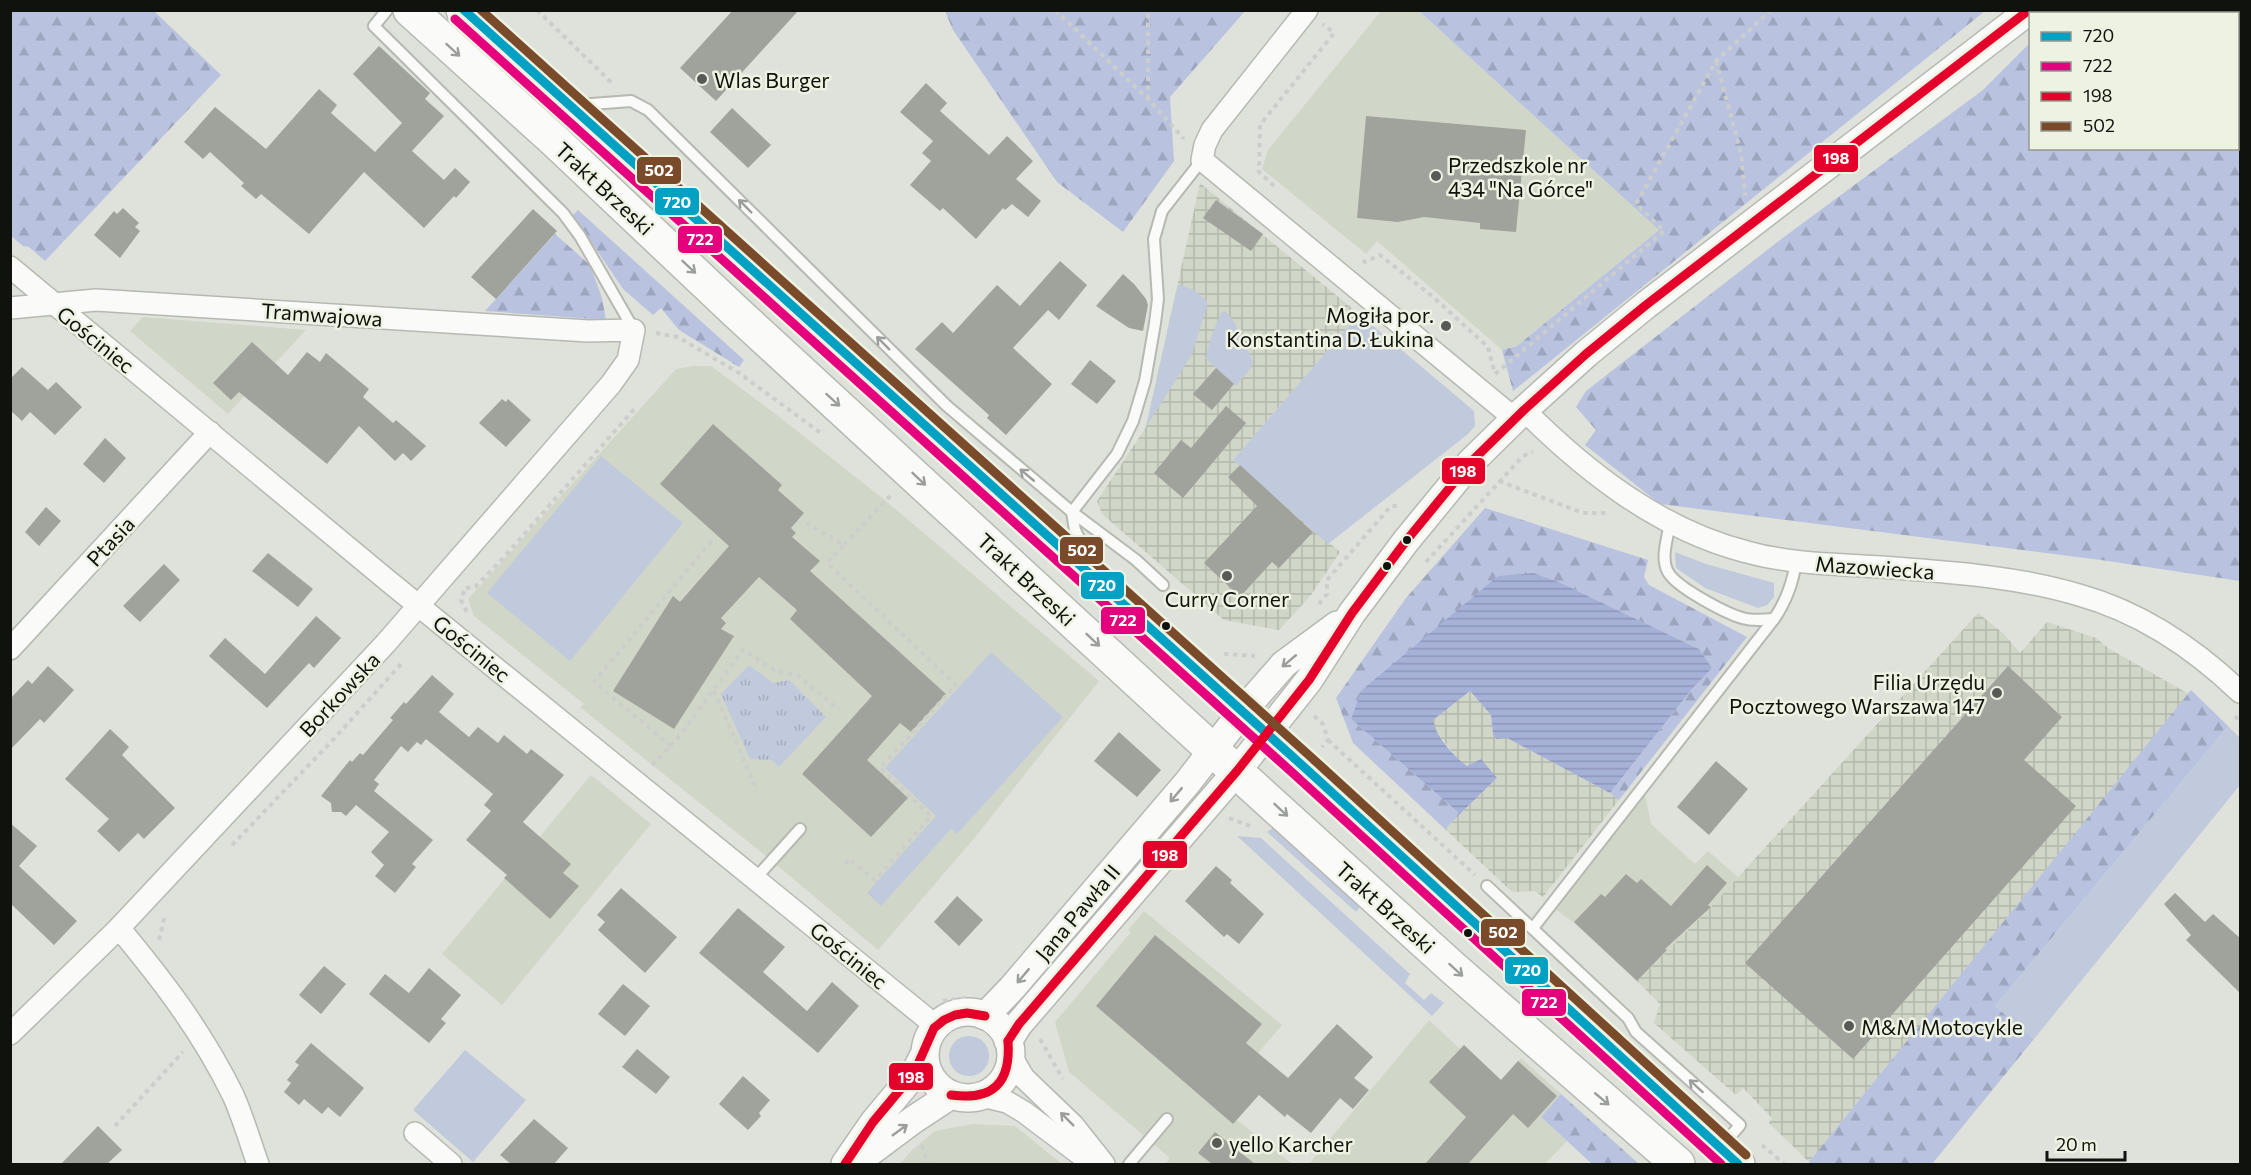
<svg xmlns="http://www.w3.org/2000/svg" width="2251" height="1175" font-family="Commissioner,sans-serif">
<defs>
<pattern id="industrial-grid" width="8" height="8" patternUnits="userSpaceOnUse" patternTransform="scale(1.5)"><rect width="8" height="8" fill="#d1d7c8"/><path d="M0 4h8M4 0v8" fill="none" stroke="#b2b8ab"/></pattern>
<pattern id="forest-firs" width="22" height="20" patternUnits="userSpaceOnUse" patternTransform="scale(1.5)"><rect width="22" height="20" fill="#b9c3e0"/><path d="M5 1l3.5 6h-7zM16 11l3.5 6h-7z" fill="#9ea6bf"/></pattern>
<pattern id="park-tufts" width="24" height="20" patternUnits="userSpaceOnUse" patternTransform="scale(1.5)"><rect width="24" height="20" fill="#c1c9dc"/><path d="M3 7l-1-3M5 7V3M7 7l1-3M15 17l-1-3M17 17v-4M19 17l1-3" fill="none" stroke="#a5acbc"/></pattern>
<pattern id="water-rules" width="6" height="5" patternUnits="userSpaceOnUse" patternTransform="scale(1.5)"><rect width="6" height="5" fill="#a6b1d8"/><path d="M0 2.5h6" fill="none" stroke="#8e97b8"/></pattern>
</defs>
<rect width="100%" height="100%" fill="#dee2da"/>
<!-- built -->
<g fill="#d1d7c8">
<polygon points="1381,11 1419,11 1659,230 1517,346 1502,350 1377,241 1366,254 1262,169 1268,150"/>
<polygon points="143,317 306,330 228,414 130,331"/>
<polygon points="693,366 711,366 777,415 886,501 1099,681 972,841 878,950 772,861 580,707 584,704 474,616 468,599 676,369"/>
<polygon points="591,775 651,824 502,1005 442,954"/>
<polygon points="1645,795 1651,824 1695,864 1708,851 1738,877 1711,907 1637,981 1574,923 1555,909"/>
<polygon points="1144,911 1282,1025 1216,1103 1292,1164 1165,1164 1170,1158 1069,1072 1055,1022 1131,932 1128,930"/>
<polygon points="1429,1020 1460,1049 1464,1045 1501,1080 1521,1058 1561,1094 1541,1117 1567,1141 1545,1164 1309,1164"/>
<polygon points="973,1124 1015,1126 1062,1164 900,1164 911,1151 935,1131"/>
</g>
<!-- industrial -->
<g fill="url(#industrial-grid)">
<polygon points="1200,183 1359,314 1233,460 1340,552 1311,595 1279,630 1224,620 1102,514 1097,501 1146,427"/>
<polygon points="1978,613 2004,634 2020,653 2047,622 2096,638 2108,648 2189,694 1809,1162 1769,1123 1772,1118 1743,1088 1736,1095 1654,1023 1660,1004 1637,981 1711,907"/>
<polygon points="1470,691 1491,715 1493,735 1496,739 1507,738 1610,793 1619,800 1543,897 1535,891 1512,892 1445,829 1497,778 1467,766 1458,759 1434,729 1432,720"/>
</g>
<!-- grass -->
<g fill="#c1c9dc">
<polygon points="1178,284 1194,290 1207,301 1207,306 1191,356 1146,427"/>
<path d="M1226,311L1236,325L1253,361L1250,369L1236,386L1206,359C1208,343 1214,328 1221,313Z"/>
<polygon points="1359,314 1474,411 1475,426 1468,434 1328,544 1233,460"/>
<polygon points="601,456 683,523 570,661 487,593"/>
<polygon points="1675,552 1706,564 1774,583 1774,597 1767,605 1758,608 1705,588 1676,568"/>
<polygon points="991,652 1063,717 957,834 951,829 881,906 867,893 936,816 885,768"/>
<polygon points="2228,726 2240,738 2240,785 2034,1039 1995,1006"/>
<polygon points="1274,827 1347,892 1360,907 1356,912 1267,832"/>
<polygon points="1237,836 1261,838 1410,974 1405,983 1424,1000 1431,993 1444,1003 1432,1016"/>
<circle cx="969" cy="1056" r="20"/>
<polygon points="465,1050 526,1100 473,1162 413,1110"/>
</g>
<!-- forest -->
<g fill="url(#forest-firs)">
<polygon points="11,10 154,11 221,75 45,261 29,247 23,246 11,236"/>
<polygon points="2063,10 2240,11 2240,581 2101,560 1660,504 1585,445 1596,430 1576,407 1586,391 1784,237 1983,90 2030,43 2030,148 2238,148 2238,14 2060,13"/>
<polygon points="945,11 1245,11 1170,97 1174,161 1123,232 1057,182 953,30"/>
<polygon points="1419,11 1985,11 1513,391 1502,350 1517,346 1659,230"/>
<polygon points="578,210 744,360 739,367 679,330 661,308 653,315 623,289 573,215"/>
<polygon points="555,234 590,265 602,298 606,320 485,311"/>
<polygon points="1485,508 1648,560 1644,577 1649,585 1747,637 1619,800 1610,793 1692,689 1711,668 1699,649 1559,582 1534,573 1351,719 1460,814 1445,829 1353,743 1336,698 1406,598"/>
<polygon points="2191,690 2228,726 1995,1006 2034,1039 1932,1164 1812,1164 1809,1162"/>
<polygon points="1561,1094 1639,1164 1592,1164 1541,1117"/>
</g>
<!-- park -->
<polygon fill="url(#park-tufts)" points="749,665 773,683 789,680 826,717 779,767 771,760 750,759 721,694"/>
<!-- water -->
<path fill="url(#water-rules)" d="M1534,573L1559,582L1699,649L1712,668L1692,689L1610,793L1507,738L1496,739L1493,735L1491,715L1470,691L1433,720C1436,737 1454,756 1467,766L1481,759L1497,778L1460,814L1351,719L1362,690L1498,576Z"/>
<!-- building -->
<g fill="#a0a39c">
<polygon points="733,10 799,10 716,101 680,68"/>
<polygon points="379,46 430,93 425,99 444,116 412,151 444,180 455,168 470,182 456,198 454,196 424,228 364,172 309,234 261,194 256,199 241,186 244,183 210,152 203,159 184,142 215,107 266,149 319,89 337,105 331,113 375,152 402,123 353,74"/>
<polygon points="926,83 947,103 940,111 989,155 1007,136 1033,161 1016,179 1041,201 1028,217 1012,204 1005,210 1003,208 976,239 943,208 940,211 910,185 931,161 922,153 933,141 900,112"/>
<polygon points="732,108 771,145 748,168 710,132"/>
<polygon points="1366,116 1526,130 1516,232 1480,229 1480,223 1424,217 1398,222 1357,218"/>
<polygon points="1216,200 1263,234 1251,251 1203,218"/>
<polygon points="123,208 139,223 135,227 140,231 120,258 94,235 114,211 117,214"/>
<polygon points="533,209 557,231 496,299 471,277"/>
<polygon points="1060,261 1087,285 1059,320 1048,310 1013,348 1052,384 1006,435 987,418 989,415 915,349 942,322 953,333 997,285 1020,306"/>
<polygon points="1123,274 1134,284 1146,299 1148,305 1143,331 1129,328 1096,306"/>
<polygon points="252,342 288,375 307,352 320,362 326,353 369,389 363,397 393,423 396,420 426,446 411,461 403,453 395,461 359,426 327,464 239,392 231,400 213,383"/>
<polygon points="1090,360 1116,381 1097,404 1071,384"/>
<polygon points="22,367 48,390 56,382 82,407 55,435 30,412 22,421 10,410 10,379"/>
<polygon points="1216,368 1234,384 1212,410 1193,394"/>
<polygon points="502,399 506,402 508,399 531,420 506,447 479,423"/>
<polygon points="1226,406 1246,423 1183,498 1154,473 1181,440 1191,448"/>
<polygon points="713,424 782,485 778,490 804,513 791,528 796,533 792,537 820,561 810,571 946,694 911,732 900,723 867,760 908,798 871,837 802,774 872,696 790,619 797,610 759,577 721,618 726,623 721,629 734,636 674,729 613,691 673,596 680,602 729,546 660,484"/>
<polygon points="105,438 126,458 104,483 83,464"/>
<polygon points="1240,465 1313,532 1279,568 1272,562 1240,597 1204,563 1257,506 1228,477"/>
<polygon points="46,507 61,521 39,546 25,532"/>
<polygon points="268,553 313,589 298,607 252,571"/>
<polygon points="164,564 180,580 140,622 123,606"/>
<polygon points="316,616 341,638 314,668 309,663 267,708 209,656 225,638 265,674"/>
<polygon points="48,666 74,690 44,723 40,719 10,750 10,699 28,680 32,684"/>
<polygon points="2008,666 2062,717 2024,760 2076,806 1853,1059 1745,963"/>
<polygon points="432,675 454,694 439,712 469,737 478,727 498,743 504,735 527,754 531,749 564,775 523,822 571,864 563,873 579,886 550,919 504,878 507,875 466,840 491,811 484,805 493,794 426,739 421,745 417,742 408,752 401,746 374,780 379,784 374,791 433,840 412,864 416,867 395,893 375,876 384,865 371,852 389,832 356,805 346,816 341,812 332,812 331,803 321,796 350,760 352,762 360,753 363,755 393,720 390,718 404,702 406,704"/>
<polygon points="110,729 129,747 122,755 175,808 144,839 138,833 119,852 97,831 109,819 65,779"/>
<polygon points="1119,732 1161,770 1137,797 1094,761"/>
<polygon points="1716,761 1748,789 1709,835 1677,807"/>
<polygon points="10,823 37,846 19,866 77,921 54,945 10,903"/>
<polygon points="1707,865 1727,883 1708,905 1711,907 1665,949 1667,950 1637,981 1574,922 1601,894 1605,897 1626,874 1637,883 1641,879 1671,906"/>
<polygon points="1216,866 1232,880 1230,883 1264,914 1239,944 1227,934 1224,937 1185,901"/>
<polygon points="621,888 677,937 645,973 598,930 605,922 597,915"/>
<polygon points="2175,893 2205,922 2213,914 2241,939 2241,994 2186,940 2191,935 2164,904"/>
<polygon points="957,896 983,920 959,946 934,922"/>
<polygon points="738,908 785,947 763,972 807,1011 832,982 859,1006 818,1053 699,953"/>
<polygon points="1155,935 1262,1024 1246,1043 1288,1078 1337,1024 1373,1057 1354,1078 1369,1090 1353,1109 1340,1098 1311,1133 1287,1114 1285,1117 1259,1095 1233,1124 1096,1006"/>
<polygon points="324,966 346,984 321,1014 299,995"/>
<polygon points="429,968 461,995 441,1019 446,1023 429,1043 369,994 385,974 409,993"/>
<polygon points="623,984 650,1006 625,1036 598,1014"/>
<polygon points="311,1043 364,1088 340,1117 328,1107 322,1114 304,1099 299,1105 284,1092 291,1083 287,1080 299,1065 295,1062"/>
<polygon points="1464,1045 1501,1080 1518,1061 1557,1096 1528,1128 1513,1114 1468,1164 1425,1164 1466,1117 1429,1082"/>
<polygon points="637,1049 670,1077 656,1094 622,1067"/>
<polygon points="743,1076 770,1100 759,1113 761,1116 748,1130 719,1104"/>
<polygon points="534,1119 568,1148 554,1164 511,1164 500,1155"/>
<polygon points="98,1126 122,1150 107,1164 61,1164"/>
<polygon points="1215,1132 1255,1164 1212,1164 1198,1153"/>
</g>
<g fill="none" stroke-linecap="round" stroke-linejoin="round">
<defs>
<g id="service">
<polyline points="387,10 374,26 563,213 580,236 634,330"/>
<polyline points="578,105 631,101 648,110 947,406 1072,512 1136,560 1163,585"/>
<path d="M1670,522C1668,537 1660,558 1668,572C1676,587 1725,613 1742,618C1753,621 1763,620 1774,619"/>
<polyline points="1088,557 1075,530 1072,512 1117,454 1133,421 1145,381 1155,323 1158,299 1154,239 1162,211 1202,160"/>
<polyline points="755,879 800,829"/>
<polyline points="1487,886 1628,1018 1636,1032 1740,1125 1723,1145"/>
<path d="M1533,928L1774,619C1787,600 1793,583 1796,561"/>
<polyline points="1129,1164 1167,1119"/>
</g>
<g id="minor">
<polyline points="1307,10 1212,130 1205,145 1202,160 1515,419"/>
<polyline points="10,267 387,580 936,1026"/>
<polyline points="10,308 96,300 588,331 634,330 628,360 611,384 386,643 119,928 10,1034"/>
<path d="M1524,410C1586,472 1660,530 1747,552C1790,564 1837,564 1882,567C1948,572 2015,576 2079,595C2140,612 2195,649 2240,692"/>
<polyline points="10,649 210,432"/>
<path d="M119,928C164,982 202,1032 233,1095C243,1117 250,1142 258,1164"/>
<polyline points="1011,1056 1024,1078 1073,1125 1104,1164"/>
<polyline points="982,1096 1007,1102 1024,1112 1093,1164"/>
<polyline points="415,1133 451,1164"/>
</g>
<g id="tertiary">
<circle cx="968" cy="1055" r="43"/>
<polyline points="985,1016 1012,988 1188,782 1242,712 1284,664 1337,625"/>
<polyline points="1008,1041 1019,1024 1237,771 1309,680 1352,613 1406,541 1470,463 1524,410 1586,354 1646,305 2030,10"/>
<polyline points="845,1164 874,1122 914,1074 924,1055"/>
<polyline points="854,1164 913,1120 951,1095"/>
</g>
<g id="primary">
<polyline points="410,10 555,141 736,312 1174,715 1453,968 1678,1164"/>
<polyline points="463,10 1304,767 1738,1164"/>
</g>
</defs>
<!-- service casing -->
<use href="#service" stroke="#b6b9b2" stroke-width="14"/>
<!-- minor casing -->
<use href="#minor" stroke="#b6b9b2" stroke-width="24"/>
<!-- tertiary casing -->
<use href="#tertiary" stroke="#b6b9b2" stroke-width="30"/>
<!-- primary casing -->
<use href="#primary" stroke="#b6b9b2" stroke-width="36"/>
<!-- path -->
<g stroke="#cccecb" stroke-width="4" stroke-dasharray="4.5 4.5" stroke-linecap="butt">
<polyline points="537,10 613,84"/>
<polyline points="1055,10 1148,99 1184,139"/>
<polyline points="1716,61 1741,153 1745,196"/>
<polyline points="1148,99 1148,10"/>
<polyline points="1274,186 1259,172 1260,125 1334,33 1323,24"/>
<polyline points="1363,260 1365,262 1380,255 1432,296 1488,347 1494,370"/>
<polyline points="656,333 678,337 739,373 822,434"/>
<polyline points="1495,374 1664,231 1636,204 1716,61 1771,10"/>
<polyline points="1499,481 1583,513 1610,513"/>
<polyline points="806,523 844,545 827,563 956,685 880,768 931,816 875,880 849,859 844,866"/>
<polyline points="844,545 893,493"/>
<polyline points="1426,562 1523,456 1533,452"/>
<polyline points="466,588 475,587 504,557 637,406"/>
<polyline points="464,591 461,600 468,614"/>
<polyline points="1319,604 1327,594 1327,580 1391,506 1400,506"/>
<polyline points="1224,654 1255,656"/>
<polyline points="714,691 757,791"/>
<polyline points="1314,716 1323,724 1328,740 1322,747"/>
<polyline points="2235,716 2240,722"/>
<polyline points="1328,740 1475,875"/>
<polyline points="671,746 594,682 714,538"/>
<polyline points="652,765 677,739 743,650 776,671 799,676 839,710"/>
<polyline points="1229,818 1250,826"/>
<polyline points="232,845 332,741 401,664"/>
<polyline points="159,940 165,915"/>
<polyline points="943,1001 966,998"/>
<polyline points="1040,1039 1063,1079"/>
<polyline points="115,1126 183,1052"/>
<polyline points="922,1145 928,1164"/>
<polyline points="1762,1145 1784,1164"/>
</g>
<!-- service -->
<use href="#service" stroke="#fafbf9" stroke-width="10"/>
<!-- minor -->
<use href="#minor" stroke="#fafbf9" stroke-width="21"/>
<!-- tertiary -->
<use href="#tertiary" stroke="#fafbf9" stroke-width="27"/>
<!-- primary -->
<use href="#primary" stroke="#fafbf9" stroke-width="33"/>
<defs>
<polyline id="bus-1" points="464,10 1304,767 1738,1164"/>
<polyline id="bus-2" points="455,19 1296,776 1721,1164"/>
<g id="bus-3">
<polyline points="1008,1041 1019,1024 1237,771 1309,680 1352,613 1406,541 1470,463 1524,410 1586,354 1646,305 2029,10"/>
<path d="M951,1095C993,1101 1011,1083 1008,1041"/>
<polyline points="845,1164 873,1122 914,1073 934,1028 944,1020 955,1015 967,1013 985,1016"/>
</g>
<polyline id="bus-4" points="481,10 1312,758 1746,1155"/>
</defs>
<!-- bus-1 casing -->
<use href="#bus-1" stroke="#edf2e3" stroke-width="14"/>
<!-- bus-2 casing -->
<use href="#bus-2" stroke="#edf2e3" stroke-width="14"/>
<!-- bus-3 casing -->
<use href="#bus-3" stroke="#edf2e3" stroke-width="14"/>
<!-- bus-4 casing -->
<use href="#bus-4" stroke="#edf2e3" stroke-width="14"/>
<!-- bus-1 -->
<use href="#bus-1" stroke="#01a1c4" stroke-width="9"/>
<!-- bus-2 -->
<use href="#bus-2" stroke="#e5007d" stroke-width="9"/>
<!-- bus-3 -->
<use href="#bus-3" stroke="#e4002b" stroke-width="9"/>
<!-- bus-4 -->
<use href="#bus-4" stroke="#7a4b2a" stroke-width="9"/>
</g>
<!-- one-way arrows -->
<defs><path id="oneway-shaft" d="M-6 0H5M1.5-3L5.5 0L1.5 3" fill="none" stroke-width="1.6" stroke-linecap="round" stroke-linejoin="round" transform="scale(1.5)"/></defs>
<g stroke="#9c9e9b">
<use href="#oneway-shaft" transform="translate(453 50) rotate(42)"/>
<use href="#oneway-shaft" transform="translate(745 206) rotate(-135)"/>
<use href="#oneway-shaft" transform="translate(689 267) rotate(43)"/>
<use href="#oneway-shaft" transform="translate(883 343) rotate(-135)"/>
<use href="#oneway-shaft" transform="translate(833 400) rotate(42)"/>
<use href="#oneway-shaft" transform="translate(1027 475) rotate(-140)"/>
<use href="#oneway-shaft" transform="translate(919 479) rotate(43)"/>
<use href="#oneway-shaft" transform="translate(1093 640) rotate(43)"/>
<use href="#oneway-shaft" transform="translate(1289 661) rotate(140)"/>
<use href="#oneway-shaft" transform="translate(1176 795) rotate(130)"/>
<use href="#oneway-shaft" transform="translate(1281 810) rotate(43)"/>
<use href="#oneway-shaft" transform="translate(1456 970) rotate(42)"/>
<use href="#oneway-shaft" transform="translate(1023 976) rotate(130)"/>
<use href="#oneway-shaft" transform="translate(1696 1086) rotate(-138)"/>
<use href="#oneway-shaft" transform="translate(1602 1099) rotate(40)"/>
<use href="#oneway-shaft" transform="translate(1067 1119) rotate(-135)"/>
<use href="#oneway-shaft" transform="translate(900 1130) rotate(-36)"/>
</g>
<!-- markers -->
<g fill="#585b55" stroke="#edf2e3" stroke-width="2">
<circle cx="702" cy="79" r="6"/>
<circle cx="1436" cy="176" r="6"/>
<circle cx="1446" cy="326" r="6"/>
<circle cx="1227" cy="576" r="6"/>
<circle cx="1997" cy="693" r="6"/>
<circle cx="1849" cy="1026" r="6"/>
<circle cx="1217" cy="1143" r="6"/>
</g>
<g fill="#10120d" stroke="#edf2e3" stroke-width="2">
<circle cx="1407" cy="540" r="5"/>
<circle cx="1387" cy="566" r="5"/>
<circle cx="1166" cy="626" r="5"/>
<circle cx="1468" cy="933" r="5"/>
</g>
<g text-anchor="middle" dominant-baseline="central" stroke-width="5" stroke-linejoin="round" paint-order="stroke">
<!-- poi labels -->
<g font-size="21" fill="#10120d" stroke="#edf2e3" text-anchor="start">
<text x="714" y="79">Wlas Burger</text>
<text x="1448" y="164">Przedszkole nr<tspan x="1448" dy="24">434 "Na Górce"</tspan></text>
<text x="1434" y="314" text-anchor="end">Mogiła por.<tspan x="1434" dy="24">Konstantina D. Łukina</tspan></text>
<text x="1227" y="598" text-anchor="middle">Curry Corner</text>
<text x="1985" y="681" text-anchor="end">Filia Urzędu<tspan x="1985" dy="24">Pocztowego Warszawa 147</tspan></text>
<text x="1861" y="1026">M&amp;M Motocykle</text>
<text x="1229" y="1143">yello Karcher</text>
</g>
<!-- street labels -->
<g font-size="21" fill="#10120d" stroke="#edf2e3">
<text transform="translate(605 188) rotate(43)">Trakt Brzeski</text>
<text transform="translate(322 314) rotate(4)">Tramwajowa</text>
<text transform="translate(96 339) rotate(39)">Gościniec</text>
<text transform="translate(110 541) rotate(-47)">Ptasia</text>
<text transform="translate(1875 567) rotate(4)">Mazowiecka</text>
<text transform="translate(1027 579) rotate(43)">Trakt Brzeski</text>
<text transform="translate(472 648) rotate(39)">Gościniec</text>
<text transform="translate(339 694) rotate(-47)">Borkowska</text>
<text transform="translate(1386 907) rotate(42)">Trakt Brzeski</text>
<text transform="translate(1077 912) rotate(-50)">Jana Pawła II</text>
<text transform="translate(849 955) rotate(39)">Gościniec</text>
</g>
</g>
<g stroke="#edf2e3" stroke-width="2">
<rect x="1813" y="144" width="46" height="29" rx="6" fill="#e4002b"/>
<rect x="636" y="156" width="46" height="29" rx="6" fill="#7a4b2a"/>
<rect x="654" y="187" width="46" height="29" rx="6" fill="#01a1c4"/>
<rect x="677" y="225" width="46" height="29" rx="6" fill="#e5007d"/>
<rect x="1441" y="457" width="45" height="28" rx="6" fill="#e4002b"/>
<rect x="1059" y="536" width="45" height="29" rx="6" fill="#7a4b2a"/>
<rect x="1080" y="571" width="45" height="29" rx="6" fill="#01a1c4"/>
<rect x="1100" y="606" width="46" height="29" rx="6" fill="#e5007d"/>
<rect x="1142" y="840" width="46" height="29" rx="6" fill="#e4002b"/>
<rect x="1480" y="918" width="46" height="29" rx="6" fill="#7a4b2a"/>
<rect x="1504" y="956" width="45" height="29" rx="6" fill="#01a1c4"/>
<rect x="1521" y="988" width="46" height="29" rx="6" fill="#e5007d"/>
<rect x="888" y="1062" width="46" height="29" rx="6" fill="#e4002b"/>
</g>
<g font-size="16" text-anchor="middle" font-weight="bold" fill="#fff">
<text x="1836" y="164">198</text>
<text x="659" y="176">502</text>
<text x="677" y="208">720</text>
<text x="700" y="245">722</text>
<text x="1463" y="477">198</text>
<text x="1082" y="556">502</text>
<text x="1102" y="591">720</text>
<text x="1123" y="626">722</text>
<text x="1165" y="861">198</text>
<text x="1503" y="938">502</text>
<text x="1527" y="976">720</text>
<text x="1544" y="1008">722</text>
<text x="911" y="1083">198</text>
</g>
<!-- border -->
<rect width="2251" height="1175" fill="none" stroke="#10120d" stroke-width="24"/>
<!-- legend -->
<rect x="2029" y="12" width="210" height="138" fill="#edf2e3" stroke="#95988d" stroke-width="1.5"/>
<rect x="2041" y="32" width="30" height="9" fill="#01a1c4" stroke="#95988d" stroke-width="1.5"/>
<text x="2083" y="42" font-size="18" fill="#10120d">720</text>
<rect x="2041" y="62" width="30" height="9" fill="#e5007d" stroke="#95988d" stroke-width="1.5"/>
<text x="2083" y="72" font-size="18" fill="#10120d">722</text>
<rect x="2041" y="92" width="30" height="9" fill="#e4002b" stroke="#95988d" stroke-width="1.5"/>
<text x="2083" y="102" font-size="18" fill="#10120d">198</text>
<rect x="2041" y="122" width="30" height="9" fill="#7a4b2a" stroke="#95988d" stroke-width="1.5"/>
<text x="2083" y="132" font-size="18" fill="#10120d">502</text>
<!-- scale -->
<path d="M2047 1151v9h78v-9" fill="none" stroke="#10120d" stroke-width="3"/>
<text x="2056" y="1151" font-size="18" fill="#10120d" stroke="#edf2e3" stroke-width="4.5" paint-order="stroke">20 m</text>
</svg>
